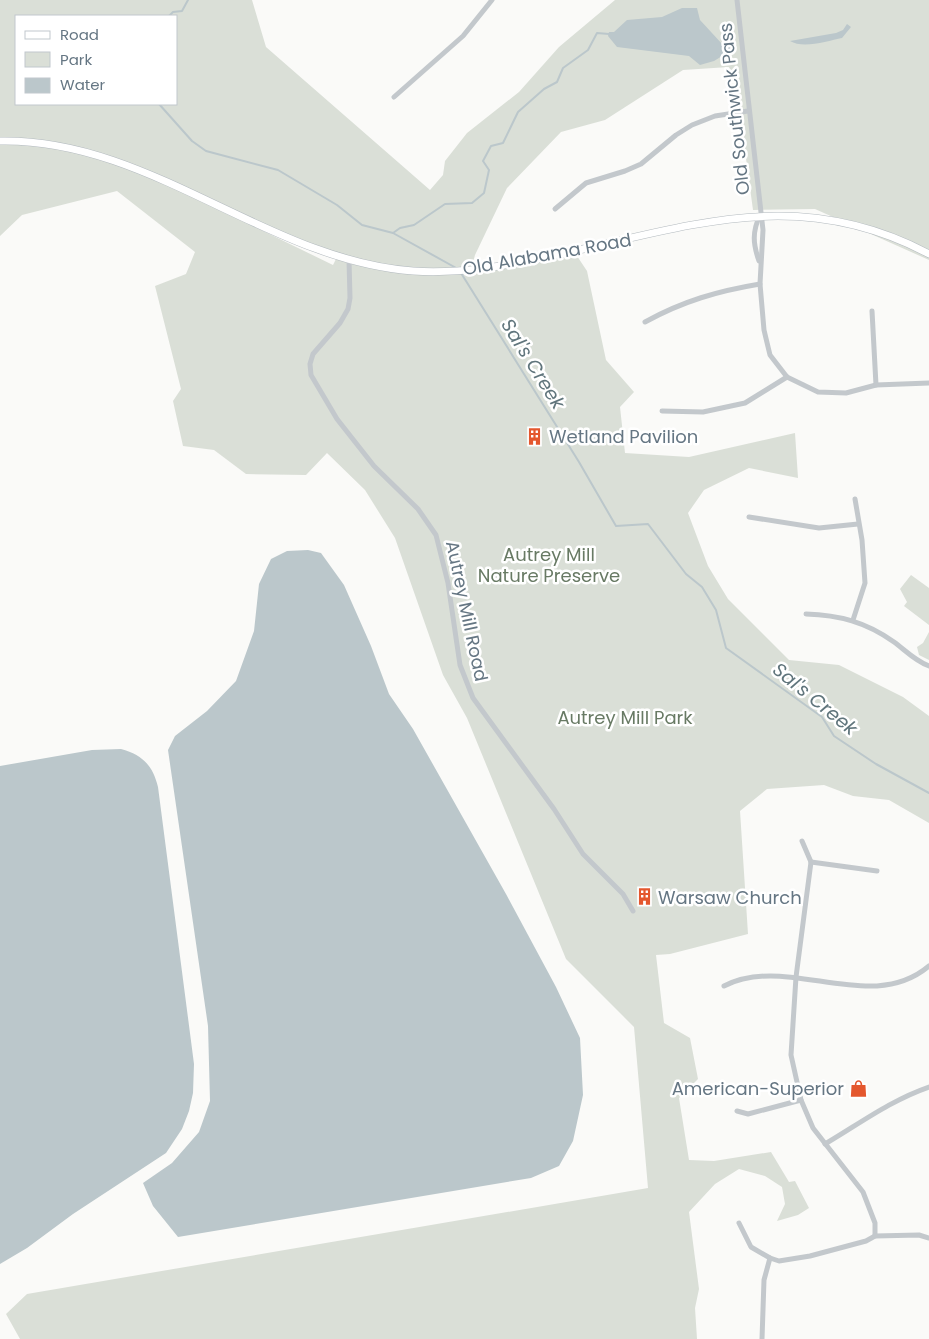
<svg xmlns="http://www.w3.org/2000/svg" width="929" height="1339" font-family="Poppins,sans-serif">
<rect width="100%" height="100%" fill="#fafaf8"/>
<!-- green -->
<g fill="#dadfd7" fill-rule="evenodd">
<path d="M0,0H252L266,47L430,190L443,175L445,161L467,133L519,92L559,47L615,0H929V260L815,209L753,210L737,92L729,67L683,70L605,120L561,132L507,188L475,255L471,270H490L577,256L587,271L606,360L634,392L620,407L625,453L689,457L795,433L798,478L749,468L704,490L688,513L708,566L728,599L789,660L839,665L903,697L929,716V823L889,800L853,796L824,785L767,789L740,811L748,934L670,954L656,955L664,1023L690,1038L698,1079L679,1098L689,1160L714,1161L771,1152L789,1182L795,1181L809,1208L798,1215L777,1221L785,1204L782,1187L765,1176L739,1169L715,1184L689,1212L699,1289L695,1308L697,1339H20L6,1314L27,1294L648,1188L634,1027L566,959L467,718L443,675L395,538L365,490L327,453L306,475L246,474L214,450L183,446L173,401L181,389L155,286L186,274L195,252L117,191L22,215L0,236ZM16,16H176V104H16ZM257,228L337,257L333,265Z"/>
<polygon points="911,575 929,588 929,625 904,606 907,602 900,589"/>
<polygon points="929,632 929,660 919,655 917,647 923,643"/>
</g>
<!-- water -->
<g fill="#bbc7cb">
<polygon points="682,8 697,8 700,20 723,45 735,48 714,61 700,65 689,56 617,47 608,36 609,32 614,32 627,20 662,17"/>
<path d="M847,24L851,27L842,38C828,41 803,49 790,41L836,33L843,30Z"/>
<polygon points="308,550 321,553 344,585 371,646 389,694 413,729 506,894 556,987 580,1038 583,1095 573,1141 559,1166 531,1178 178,1237 153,1206 143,1183 172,1163 199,1132 210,1101 208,1026 168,750 175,736 207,711 236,681 254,631 259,584 271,559 287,551"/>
<path d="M121,749C143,755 153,766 158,787L194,1064L193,1093L189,1111L182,1129L166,1153L73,1214L27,1248L0,1264V766L92,750Z"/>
</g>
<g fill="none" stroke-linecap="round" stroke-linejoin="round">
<!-- stream -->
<g stroke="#bbc7cb" stroke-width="2">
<polyline points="169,16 173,12 182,11 188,0"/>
<polyline points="159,104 192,141 206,151 278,170 337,205 362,225 393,233 458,269"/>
<polyline points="393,233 400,228 414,225 445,204 472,203 484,193 489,170 483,161 491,146 503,143 518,112 544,89 557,82 563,68 588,50 597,33 609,34"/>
<polyline points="461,273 579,462 616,526 648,524 686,574 702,587 716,610 726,648 822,717 834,736 876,764 929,793"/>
</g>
<defs>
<path id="secondary" d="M0,141C150,138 266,260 413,271C460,274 506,266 552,256C688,227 797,184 929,254"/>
</defs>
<!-- secondary casing -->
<use href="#secondary" stroke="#b3babf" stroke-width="8"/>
<!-- minor -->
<g stroke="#c3c8cc" stroke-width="5">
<polyline points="737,0 763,230 760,284 764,330 770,355 787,377 818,392 846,393 876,385 929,383"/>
<polyline points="394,97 463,36 492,0"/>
<polyline points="555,209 586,183 625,171 641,164 676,135 692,125 715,116 748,111"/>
<polyline points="349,260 350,298 348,309 340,323 313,354 310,364 311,375 337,419 374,466 418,509 436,535 448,583 460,665 473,698 554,809 583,854 623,894 633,911"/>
<path d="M759,261C753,244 752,232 760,215"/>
<polyline points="872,311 876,385"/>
<path d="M645,322C683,301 718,291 760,284"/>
<polyline points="662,411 703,412 745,403 787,377"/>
<polyline points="749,517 819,528 858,524"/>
<path d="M806,614C839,615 866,622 894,642C905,650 915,661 929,666"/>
<polyline points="853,620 865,583 862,540 855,499"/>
<polyline points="802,841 811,862 796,977 791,1055 801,1100 813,1128 863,1192 875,1223 875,1236"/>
<polyline points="811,862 877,871"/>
<path d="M724,986C788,953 870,1016 929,966"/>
<polyline points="737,1111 748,1114 801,1100"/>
<path d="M825,1144C859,1124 891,1100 929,1087"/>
<polyline points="739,1223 751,1247 770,1258 779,1261 810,1256 866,1241 875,1236 919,1235 929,1238"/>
<polyline points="762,1339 764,1280 770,1258"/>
</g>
<!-- secondary -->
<use href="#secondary" stroke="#fff" stroke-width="7"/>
</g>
<!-- icons -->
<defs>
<symbol id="building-bare" viewBox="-9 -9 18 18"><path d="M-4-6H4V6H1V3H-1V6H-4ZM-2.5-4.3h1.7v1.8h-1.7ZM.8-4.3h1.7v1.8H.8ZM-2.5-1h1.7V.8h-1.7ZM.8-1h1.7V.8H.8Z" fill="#e4572e" stroke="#fff" stroke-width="2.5" paint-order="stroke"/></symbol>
<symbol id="shop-bare" viewBox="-9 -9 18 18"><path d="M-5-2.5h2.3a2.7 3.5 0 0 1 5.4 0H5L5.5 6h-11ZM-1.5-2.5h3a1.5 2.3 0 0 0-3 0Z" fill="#e4572e" stroke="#fff" stroke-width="2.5" paint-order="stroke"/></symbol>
</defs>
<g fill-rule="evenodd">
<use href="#building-bare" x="522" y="424" width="25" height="25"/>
<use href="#building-bare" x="632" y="884" width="25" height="25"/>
<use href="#shop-bare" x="846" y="1076" width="25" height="25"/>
</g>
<g text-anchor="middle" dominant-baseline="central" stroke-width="5" stroke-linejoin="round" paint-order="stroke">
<!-- street labels -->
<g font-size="18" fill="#657683" stroke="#fff">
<text transform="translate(734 109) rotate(-96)">Old Southwick Pass</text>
<text transform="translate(547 254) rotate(-10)">Old Alabama Road</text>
<text transform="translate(467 611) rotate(78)">Autrey Mill Road</text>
</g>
<!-- poi labels -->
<g font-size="18" fill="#657683" stroke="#fff" text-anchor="start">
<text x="549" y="436">Wetland Pavilion</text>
<text x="658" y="897">Warsaw Church</text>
<text x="844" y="1088" text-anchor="end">American-Superior</text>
</g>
<!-- park labels -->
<g font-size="18" fill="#687a64" stroke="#fff">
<text x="549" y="554">Autrey Mill<tspan x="549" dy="21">Nature Preserve</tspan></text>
<text x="625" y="717">Autrey Mill Park</text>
</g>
<!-- water labels -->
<g font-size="19" font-style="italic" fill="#60757c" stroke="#fff">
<text transform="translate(533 364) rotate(58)">Sal's Creek</text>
<text transform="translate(815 699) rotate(39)">Sal's Creek</text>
</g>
</g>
<!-- legend -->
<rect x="15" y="15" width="162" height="90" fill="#ffffff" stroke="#c1c8cd"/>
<rect x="25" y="31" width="25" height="8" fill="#ffffff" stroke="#c1c8cd"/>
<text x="60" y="40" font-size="15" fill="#657683">Road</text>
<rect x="25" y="52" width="25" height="15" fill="#dadfd7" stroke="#c1c8cd"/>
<text x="60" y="65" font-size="15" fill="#657683">Park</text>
<rect x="25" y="78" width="25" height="15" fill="#bbc7cb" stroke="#c1c8cd"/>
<text x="60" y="90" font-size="15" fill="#657683">Water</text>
</svg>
